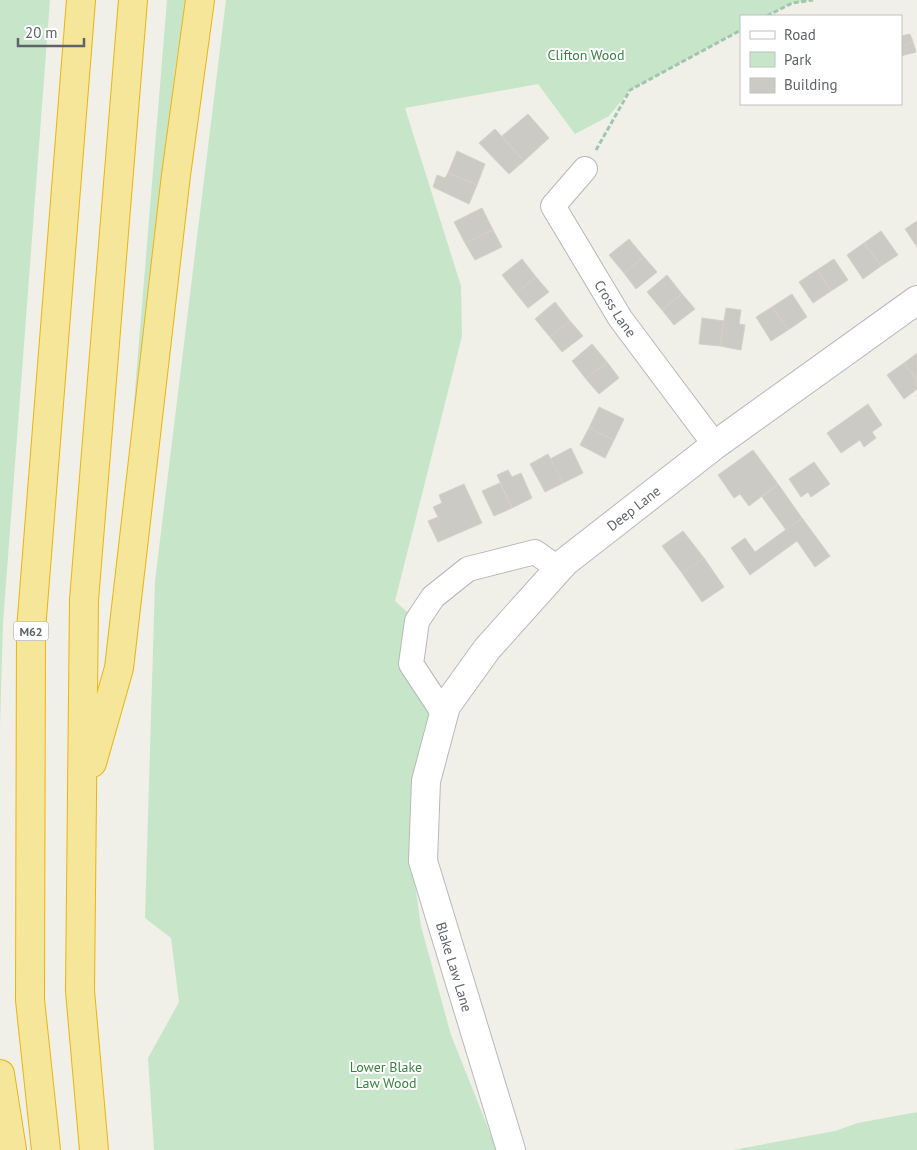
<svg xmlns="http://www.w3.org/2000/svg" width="917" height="1150" font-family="'PT Sans',sans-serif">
<rect width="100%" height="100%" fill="#f0efe8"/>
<!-- green -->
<g fill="#c7e6c9">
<polygon points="0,0 50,0 3,623 0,726"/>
<polygon points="167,0 186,0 175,71 135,421 132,427"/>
<polygon points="226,0 813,0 792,3 767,16 741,16 741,30 630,90 609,116 575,134 538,84 405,108 461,286 462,336 395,601 417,621 432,720 418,764 409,842 421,926 451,1035 497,1150 154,1150 148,1058 179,1002 171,938 145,918 155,581"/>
<polygon points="917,1112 917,1150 733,1150 835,1131 858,1123"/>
</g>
<!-- building -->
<g fill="#cccac4" stroke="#d5d1c6">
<polygon points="910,34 913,42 901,46 901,36"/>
<polygon points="913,42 916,52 901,56 901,46"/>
<polygon points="528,114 549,138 524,161 502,136"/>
<polygon points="495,129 524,161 509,174 479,143"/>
<polygon points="457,151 485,164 477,185 448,173"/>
<polygon points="448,173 477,185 469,204 433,187 437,175 445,178"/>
<polygon points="482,208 493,230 465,243 454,222"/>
<polygon points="917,221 917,247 905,229"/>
<polygon points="493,230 502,247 475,260 465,243"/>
<polygon points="881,231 898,255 881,266 864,243"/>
<polygon points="629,239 644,257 624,273 609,255"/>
<polygon points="864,243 881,266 863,279 847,255"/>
<polygon points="644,257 657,272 636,289 624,273"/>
<polygon points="522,259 536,277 516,293 502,275"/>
<polygon points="834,259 848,280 831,291 817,270"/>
<polygon points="817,270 831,291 813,303 799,282"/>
<polygon points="667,275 682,294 662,310 647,292"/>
<polygon points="536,277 549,292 528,308 516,293"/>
<polygon points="682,294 695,309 674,325 662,310"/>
<polygon points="792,294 807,317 788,330 772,307"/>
<polygon points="555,302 570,321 550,337 535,319"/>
<polygon points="772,307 788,330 771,341 756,317"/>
<polygon points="726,308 741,310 739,324 745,325 741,350 720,346"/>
<polygon points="702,318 724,321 720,346 699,344"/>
<polygon points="570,321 583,336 562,352 550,337"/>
<polygon points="592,344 607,362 586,379 572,361"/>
<polygon points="917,353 917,380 904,363"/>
<polygon points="607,362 619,378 599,394 586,379"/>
<polygon points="904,363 917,380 917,389 904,399 887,375"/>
<polygon points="868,404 882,425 872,432 876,438 864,447 860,440 841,453 827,433"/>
<polygon points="599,407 624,419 614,440 589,428"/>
<polygon points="589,428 614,440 605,458 580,445"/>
<polygon points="571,448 583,473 563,483 550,459"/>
<polygon points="753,450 778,484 749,506 740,494 734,498 718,475"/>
<polygon points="548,454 563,483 545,492 530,464"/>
<polygon points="814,462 830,484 811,497 808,492 801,497 789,479"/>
<polygon points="508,470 512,477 521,473 532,498 512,508 497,475"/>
<polygon points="500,483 512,508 494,516 482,491"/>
<polygon points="464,484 482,523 438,542 428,521 438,517 433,507 442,503 439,495"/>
<polygon points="778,484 802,518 786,530 762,497"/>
<polygon points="802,518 830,556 815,567 797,541 750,575 731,548 745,538 755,552"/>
<polygon points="683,531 704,558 682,573 662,546"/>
<polygon points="704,558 724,587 702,602 682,573"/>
</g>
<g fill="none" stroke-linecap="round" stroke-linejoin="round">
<defs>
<g id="street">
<path id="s1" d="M585,169L553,206L620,318L715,445"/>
<polyline points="444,714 411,664 417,621 433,597 468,569 535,552 559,569"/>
</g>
<g id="secondary">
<path id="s2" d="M511,1150L423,861L426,781L446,706L487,649L565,562L715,445L917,300"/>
</g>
<g id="highway">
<polyline points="92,763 119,668 176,175 200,0"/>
<polyline points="0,1074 12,1150"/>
<polyline points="46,1150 30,1000 31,630 81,0"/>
<polyline points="94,1150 80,991 84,600 133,0"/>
</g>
</defs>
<!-- street casing -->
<use href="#street" stroke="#b5b7bb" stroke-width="26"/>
<!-- secondary casing -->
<use href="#secondary" stroke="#b6b9be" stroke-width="30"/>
<!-- highway casing -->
<use href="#highway" stroke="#e9b50f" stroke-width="30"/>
<!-- path -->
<g stroke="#a0c7ae" stroke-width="3" stroke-dasharray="5 2.5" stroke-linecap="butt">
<polyline points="767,16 792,3 813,0"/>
<polyline points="596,150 630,90 741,30"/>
</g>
<!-- street -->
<use href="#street" stroke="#fff" stroke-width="24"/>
<!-- secondary -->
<use href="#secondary" stroke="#fff" stroke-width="28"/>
<!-- highway -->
<use href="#highway" stroke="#f6e699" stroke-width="28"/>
</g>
<g text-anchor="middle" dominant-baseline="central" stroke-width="4" stroke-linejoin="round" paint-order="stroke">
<!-- shield labels -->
<rect fill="#fff" stroke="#8f9195" stroke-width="1" x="13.5" y="621.5" width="35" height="19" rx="4"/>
<g font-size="12" font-weight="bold" fill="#5f6267">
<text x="31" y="631">M62</text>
</g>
<!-- park labels -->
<g font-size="14" fill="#3b8243" stroke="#fff">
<text x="586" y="55">Clifton Wood</text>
<text x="386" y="1067">Lower Blake<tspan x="386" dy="16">Law Wood</tspan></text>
</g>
<!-- street labels -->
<g font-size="14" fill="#5f6267" stroke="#fff">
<text stroke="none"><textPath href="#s1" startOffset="169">Cross Lane</textPath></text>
<text stroke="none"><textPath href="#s2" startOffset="734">Deep Lane</textPath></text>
<text transform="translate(454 967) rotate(73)">Blake Law Lane</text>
</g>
</g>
<!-- legend -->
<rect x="740" y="15" width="162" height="90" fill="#ffffff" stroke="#bfc0c2"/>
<rect x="750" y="31" width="25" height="8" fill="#ffffff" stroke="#bfc0c2"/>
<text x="784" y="40" font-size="15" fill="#5f6267">Road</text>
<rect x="750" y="52" width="25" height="15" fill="#c7e6c9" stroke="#bfc0c2"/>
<text x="784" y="65" font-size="15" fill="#5f6267">Park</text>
<rect x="750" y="78" width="25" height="15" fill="#cccac4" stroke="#bfc0c2"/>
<text x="784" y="90" font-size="15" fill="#5f6267">Building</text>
<!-- scale -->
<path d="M18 38v8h66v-8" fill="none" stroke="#5f6267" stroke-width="2.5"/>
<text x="25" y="38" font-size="15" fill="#5f6267" stroke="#ffffff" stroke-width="4" paint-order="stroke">20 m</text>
</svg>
